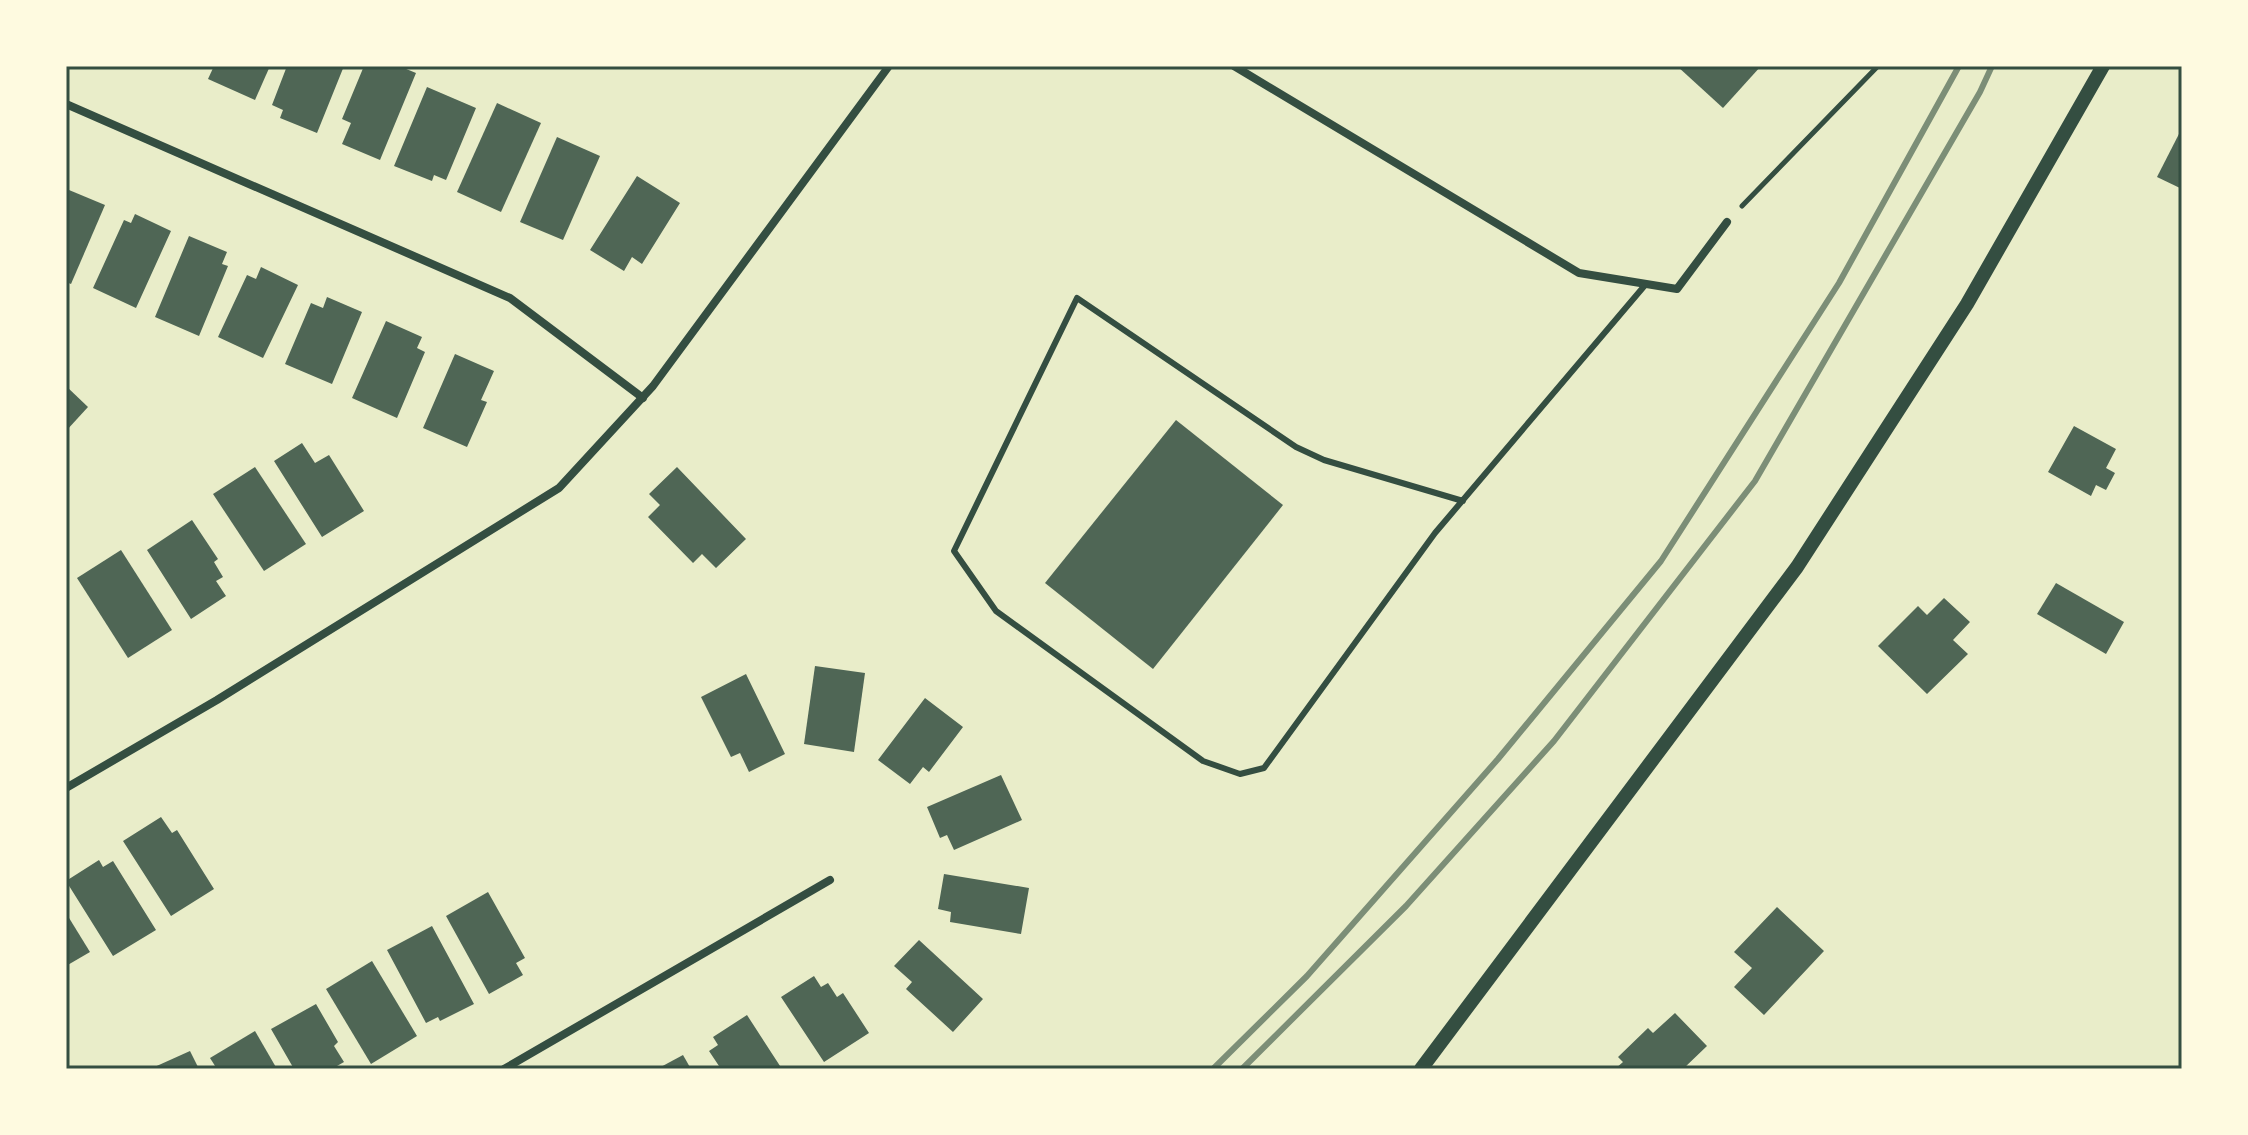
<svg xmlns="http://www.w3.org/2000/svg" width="2248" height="1135" font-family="'DM Sans',sans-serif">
<rect width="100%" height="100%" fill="#e9edc9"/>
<!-- building -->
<g fill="#4f6655">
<polygon points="214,66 270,66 255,100 208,79"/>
<polygon points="287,66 344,66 317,133 280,118 283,110 272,105"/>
<polygon points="364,66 399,66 416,73 380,160 342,144 351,123 342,119"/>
<polygon points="1677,66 1761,66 1723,108"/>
<polygon points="427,87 476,108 446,180 434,175 432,181 394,166"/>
<polygon points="497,103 541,123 501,212 457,192"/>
<polygon points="2182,128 2182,189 2157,177"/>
<polygon points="557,137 600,156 563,240 520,222"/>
<polygon points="637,176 680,203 642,264 632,257 624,271 590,250"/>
<polygon points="69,190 105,205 71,284 66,282 66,197"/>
<polygon points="135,214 171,231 136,308 93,288 124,220 131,223"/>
<polygon points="189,236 227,252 222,264 228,266 199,336 155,317"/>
<polygon points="261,267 298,285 263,358 218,337 247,275 256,279"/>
<polygon points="327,297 362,312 332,384 285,364 311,303 323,308"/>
<polygon points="386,321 422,337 417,348 425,352 397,418 352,398"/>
<polygon points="455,354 494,371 481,400 487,402 467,447 423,428"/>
<polygon points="66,386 88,407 66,431"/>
<polygon points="1176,420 1283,505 1153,669 1045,583"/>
<polygon points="2074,426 2116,449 2106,468 2115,473 2106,490 2096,485 2091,496 2048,472"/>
<polygon points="302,443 315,463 329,455 364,511 322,537 274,461"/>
<polygon points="255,467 306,544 264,571 213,494"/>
<polygon points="677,467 746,539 716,568 702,554 693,563 648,517 660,505 649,494"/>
<polygon points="192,520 218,559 214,562 223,577 216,581 226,596 191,619 147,550"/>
<polygon points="121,550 172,630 128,658 77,578"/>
<polygon points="2056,583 2124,622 2106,654 2037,614"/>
<polygon points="1944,598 1970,622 1953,640 1968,654 1927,694 1878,646 1918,606 1927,615"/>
<polygon points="815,666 865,673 854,752 804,744"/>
<polygon points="746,674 785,754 749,772 740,753 731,757 701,697"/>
<polygon points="925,698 963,727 929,772 923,767 910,784 878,760"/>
<polygon points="1001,775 1022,820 954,850 947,835 940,838 927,807"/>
<polygon points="161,817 172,833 177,830 214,889 171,916 123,841"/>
<polygon points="99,860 103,867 113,861 156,930 113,956 66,881"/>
<polygon points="944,874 1029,888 1021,934 950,922 951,912 938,909"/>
<polygon points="488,892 525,958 516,963 523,975 489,994 446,916"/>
<polygon points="1777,907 1824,951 1764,1015 1734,987 1752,968 1734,952"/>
<polygon points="66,913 90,952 66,966"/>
<polygon points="432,926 474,1004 440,1021 438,1017 426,1023 387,950"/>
<polygon points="919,940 983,999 953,1032 906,989 912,982 894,966"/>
<polygon points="372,961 417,1036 371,1064 326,989"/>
<polygon points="814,976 821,987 828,983 837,997 843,993 869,1033 824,1062 781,997"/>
<polygon points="316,1004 338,1042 334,1046 344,1062 337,1066 339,1069 294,1069 271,1029"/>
<polygon points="1675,1013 1707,1046 1683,1069 1615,1069 1623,1062 1618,1057 1648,1028 1653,1033"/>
<polygon points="747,1015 782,1069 721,1069 709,1051 718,1045 713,1037"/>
<polygon points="255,1031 277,1069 217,1069 210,1058"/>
<polygon points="190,1051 199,1069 150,1069"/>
<polygon points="683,1055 691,1069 657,1069"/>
</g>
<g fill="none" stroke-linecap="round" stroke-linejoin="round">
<!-- path -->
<polyline stroke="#344e41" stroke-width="5" points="1742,206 1878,66"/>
<!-- service -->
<path stroke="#344e41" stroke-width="6" d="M1463,501L1324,460L1296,447L1077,298L954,551L996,611L1203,761L1240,774L1264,768L1435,533C1506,450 1576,367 1646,284"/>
<!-- minor -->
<g stroke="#344e41" stroke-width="8">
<polyline points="1234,66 1579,273 1677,289 1727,222"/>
<polyline points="66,104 510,298 643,398"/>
<polyline points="66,788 217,700 559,488 653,386 889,66"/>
<polyline points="504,1069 830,880"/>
</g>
<!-- tertiary -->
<polyline stroke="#344e41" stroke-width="14" points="1421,1069 1797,567 1967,304 2103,66"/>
<!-- rail -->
<g stroke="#7c8e77" stroke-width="6">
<polyline points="1213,1069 1307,976 1498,759 1661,561 1839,283 1959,66"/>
<polyline points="1242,1069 1406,906 1554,741 1755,481 1980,92 1992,66"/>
</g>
</g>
<!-- border -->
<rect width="2248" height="1135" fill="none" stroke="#fefae0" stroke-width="136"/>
<rect x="68" y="68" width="2112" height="999" fill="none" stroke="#344e41" stroke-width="3"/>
</svg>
